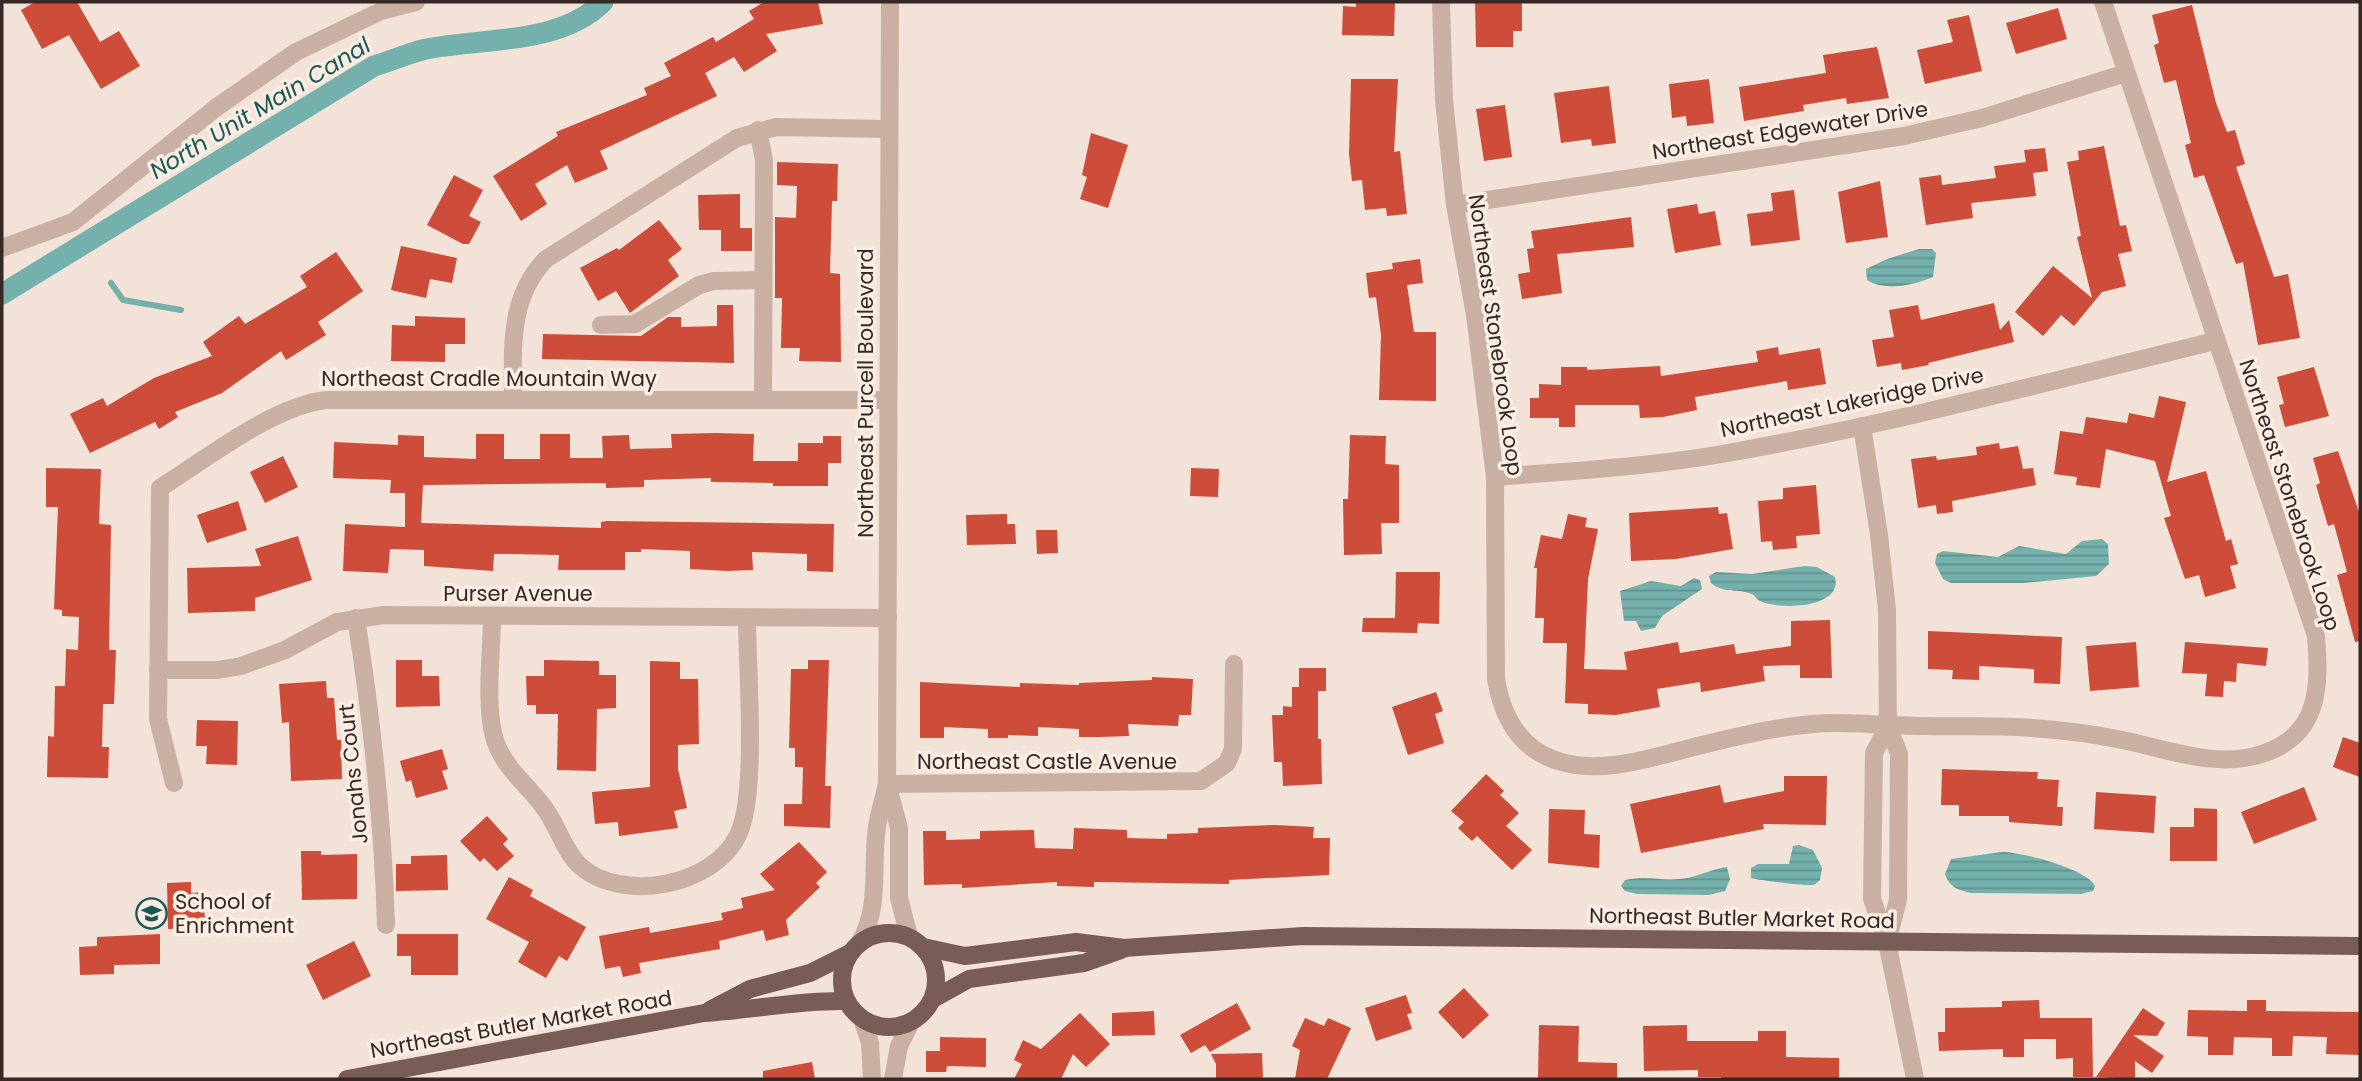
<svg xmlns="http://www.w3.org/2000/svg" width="2362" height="1081" font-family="Poppins,sans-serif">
<defs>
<pattern id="water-rules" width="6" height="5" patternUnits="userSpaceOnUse" patternTransform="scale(1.75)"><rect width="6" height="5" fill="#74b1ac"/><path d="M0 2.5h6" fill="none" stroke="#60908c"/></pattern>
</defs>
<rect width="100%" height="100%" fill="#f2e2d7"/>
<!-- water -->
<g fill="url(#water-rules)">
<path d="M1919,249H1932L1936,253L1933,277C1913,285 1886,292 1867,280L1866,269L1887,259Z"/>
<polygon points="2102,539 2108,544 2109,564 2096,576 2023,583 1951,583 1943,579 1935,563 1937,554 1943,551 1998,557 2019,546 2066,554 2082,541"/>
<path d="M1804,566L1817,567L1835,577C1843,609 1778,610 1760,601C1757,600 1755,595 1752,594C1737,588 1724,594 1711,583L1709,576L1716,572L1752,574Z"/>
<polygon points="1694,578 1700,580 1702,589 1662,616 1655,628 1641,631 1636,621 1624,621 1620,591 1651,581 1681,586"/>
<path d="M1799,845L1813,850L1822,868L1820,880L1814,885C1808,886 1756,880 1751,878V868L1758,864H1789L1793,846Z"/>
<path d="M2002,852C2022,852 2087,869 2095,886L2093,891L2081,894L1971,893C1958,890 1950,888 1945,874L1951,859Z"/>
<path d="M1727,867L1730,879L1725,891L1709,895L1637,894L1625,891L1621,886L1625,880C1649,875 1659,881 1679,879C1692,879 1711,869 1727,867Z"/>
</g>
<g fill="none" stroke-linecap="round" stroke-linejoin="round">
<!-- stream -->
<polyline stroke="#74b1ac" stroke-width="6" points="111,283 123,300 181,310"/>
<!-- canal -->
<path stroke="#74b1ac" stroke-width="21" d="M2,294L374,66C391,61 409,53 426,49C482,38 560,45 603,2"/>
</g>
<!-- building -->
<g fill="#cd4c3a">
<polygon points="35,2 77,2 100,42 119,31 140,66 101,89 69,35 42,49 21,10"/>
<polygon points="764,2 818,2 823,24 766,34 777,51 744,72 734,57 705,73 717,96 600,151 608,169 575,183 567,165 535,184 547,204 521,221 493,176 558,136 556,132 647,95 644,88 671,76 664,63 713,37 716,42 754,19 749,11"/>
<polygon points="1356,2 1395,2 1394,36 1342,35 1343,6 1356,7"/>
<polygon points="1475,2 1522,2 1522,31 1513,31 1513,47 1476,47"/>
<polygon points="2192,5 2216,103 2227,132 2235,130 2245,164 2236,167 2274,277 2288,274 2300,338 2258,345 2243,262 2236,264 2204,175 2194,178 2185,145 2191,143 2176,80 2164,83 2154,45 2159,43 2152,15"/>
<polygon points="2058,8 2067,39 2016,54 2006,23"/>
<polygon points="1969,15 1982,71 1925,84 1917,50 1953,42 1947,20"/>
<polygon points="1877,47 1889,98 1847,104 1846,98 1803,105 1804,111 1744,121 1739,87 1826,73 1823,55"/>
<polygon points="1351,79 1398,79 1394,152 1400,151 1407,214 1387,216 1386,208 1365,210 1362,180 1352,181 1349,154"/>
<polygon points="1709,79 1714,123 1687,126 1686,116 1672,118 1669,84"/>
<polygon points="1609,86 1616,143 1592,146 1591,139 1561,143 1554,93"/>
<polygon points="1505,105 1512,157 1484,161 1476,109"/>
<polygon points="1091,133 1128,145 1108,208 1080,199 1087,177 1082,175"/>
<polygon points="2104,146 2120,226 2126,225 2132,251 2118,254 2126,286 2102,292 2074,326 2061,315 2043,336 2015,312 2053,266 2092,298 2077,237 2081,236 2067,162 2079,160 2078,151"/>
<polygon points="2045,148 2048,171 2033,173 2036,196 1971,203 1973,218 1926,225 1919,178 1941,175 1942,185 1996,178 1994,166 2026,162 2024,150"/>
<polygon points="777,162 838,164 837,201 832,201 830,273 840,274 841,362 799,361 800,348 781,348 782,298 775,298 775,217 796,218 797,186 777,185"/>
<polygon points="454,175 483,190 469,216 481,222 469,244 463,244 427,225"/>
<polygon points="1880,181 1888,237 1846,243 1838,192"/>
<polygon points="1794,190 1800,240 1751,246 1747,214 1773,211 1771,193"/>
<polygon points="740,194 740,228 752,228 752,251 721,251 721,230 699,230 698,195"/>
<polygon points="1697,204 1699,214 1715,211 1721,245 1675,253 1667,209"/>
<polygon points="1631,217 1634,247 1557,254 1562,293 1522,299 1518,274 1530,272 1527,249 1534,248 1531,231"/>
<polygon points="659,220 682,249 668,260 679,276 630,313 616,291 598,301 580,268 617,248 619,250"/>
<polygon points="401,246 457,258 452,283 430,279 426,298 391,290"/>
<polygon points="336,252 363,291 318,322 326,335 286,360 281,351 222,393 175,412 178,417 159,429 155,422 90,453 70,414 103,398 107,406 154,378 212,356 203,342 239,316 245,324 307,287 300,276"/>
<polygon points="1420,259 1423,283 1407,285 1414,332 1436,332 1436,401 1379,400 1381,335 1376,297 1369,298 1366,273 1393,269 1392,263"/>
<polygon points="1994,303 2000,330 2009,320 2014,342 1928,363 1929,365 1902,370 1901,363 1877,367 1872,340 1894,337 1889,310 1918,305 1921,320"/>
<polygon points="717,305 733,305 734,363 542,359 543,334 641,336 668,317 681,317 681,327 717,326"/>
<polygon points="415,316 465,318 465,344 445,344 445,362 391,361 392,325 415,326"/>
<polygon points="1778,347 1779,355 1820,348 1826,384 1788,390 1787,381 1695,397 1697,410 1663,417 1640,418 1639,405 1575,405 1575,427 1559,427 1559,418 1530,418 1530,398 1539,398 1539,384 1561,385 1561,367 1587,367 1587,370 1660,366 1661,376 1758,362 1756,351"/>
<polygon points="2314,367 2329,416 2285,427 2279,405 2284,404 2277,377"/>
<polygon points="2159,396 2186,402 2167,482 2206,471 2226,541 2231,539 2238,564 2230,566 2236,588 2205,597 2199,575 2185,579 2164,518 2171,516 2155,461 2106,449 2100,488 2076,485 2077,477 2054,474 2060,431 2083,434 2086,417 2127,423 2129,413 2154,418"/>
<polygon points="716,433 754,434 753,461 798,461 798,443 823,443 823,436 841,436 841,463 828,463 828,486 773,486 773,483 711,482 711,478 644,480 644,487 606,488 606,483 423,485 421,523 601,528 601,522 607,521 834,524 833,572 807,571 807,554 752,552 753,570 728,571 690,569 690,551 641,549 641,552 625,552 625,570 558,570 559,555 510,554 494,554 493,571 424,566 424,550 390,549 388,573 343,571 345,524 405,527 405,493 390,493 391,480 333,478 334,442 398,445 398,435 424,436 424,457 476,459 476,434 504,434 504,459 540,459 540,434 570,434 570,458 603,458 602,436 629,435 630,449 672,448 671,434"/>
<polygon points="1350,435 1386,436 1385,464 1399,465 1399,523 1381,523 1382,554 1344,555 1343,499 1348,499"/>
<polygon points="1999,443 2000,449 2018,446 2023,469 2033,468 2036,485 1952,501 1953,512 1937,514 1936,505 1918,508 1911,459 1936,456 1937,460 1977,455 1976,447"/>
<polygon points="2338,451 2360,515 2360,641 2355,642 2337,575 2347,572 2334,524 2328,526 2316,485 2320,483 2313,458"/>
<polygon points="283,456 298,487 265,503 250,472"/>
<polygon points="46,468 101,469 99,524 111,525 109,650 116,650 114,704 103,704 102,747 109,747 108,778 47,777 48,736 54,737 55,686 65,686 66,649 78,650 79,617 62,616 62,610 54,609 58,507 46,507"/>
<polygon points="1191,468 1219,469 1218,497 1190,496"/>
<polygon points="1816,485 1820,534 1796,536 1797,548 1773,550 1772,541 1761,542 1758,501 1783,499 1783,488"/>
<polygon points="238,501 247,530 207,543 197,515"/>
<polygon points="1718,507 1719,514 1727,513 1733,549 1676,559 1631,561 1629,513"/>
<polygon points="1007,514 1007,524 1015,524 1016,544 967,545 966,515"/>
<polygon points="1568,514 1587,518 1585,527 1598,529 1588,579 1584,669 1627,670 1624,652 1678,642 1680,653 1734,644 1736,654 1791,646 1791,621 1830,620 1832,678 1800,678 1800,665 1763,666 1765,681 1701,692 1700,682 1657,689 1660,707 1616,715 1588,714 1588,704 1565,703 1567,643 1543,643 1544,618 1535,618 1537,568 1534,568 1541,535 1562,539"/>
<polygon points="1036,530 1057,530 1058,553 1037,554"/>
<polygon points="298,536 312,580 255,598 255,611 188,613 187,568 261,566 255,549"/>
<polygon points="1396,572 1440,572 1439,624 1418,623 1417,633 1362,632 1363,618 1395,618"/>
<polygon points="1928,631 2062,637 2060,684 2034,683 2034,669 1979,666 1979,680 1952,679 1953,670 1928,669"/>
<polygon points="2136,642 2139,687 2090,691 2086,646"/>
<polygon points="2185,642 2268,648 2266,666 2237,663 2236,682 2224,681 2223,697 2205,696 2207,674 2182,673"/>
<polygon points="396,660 422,660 422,676 439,676 440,706 396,707"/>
<polygon points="544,660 599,661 599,675 616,675 616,708 597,709 596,771 557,770 558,714 536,714 536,705 527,705 526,676 544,676"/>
<polygon points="808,660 829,660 825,786 831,786 830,828 784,826 784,804 802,804 803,767 795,767 795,748 789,748 791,669 808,669"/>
<polygon points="650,661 680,662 680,679 698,679 699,744 678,745 678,769 687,808 674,811 678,828 619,836 618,822 595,824 592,792 650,787"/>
<polygon points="1299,668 1326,668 1326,691 1318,691 1318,739 1321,739 1322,784 1283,786 1282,762 1274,762 1272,715 1283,715 1283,706 1292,707 1292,687 1299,687"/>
<polygon points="1152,677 1193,679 1191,715 1179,715 1178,726 1128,724 1129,736 1100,737 1079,737 1079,729 1038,727 1038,736 1008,735 1008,738 988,738 988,729 944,727 944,738 920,738 920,682 1020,687 1020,683 1079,685 1079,683 1152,680"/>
<polygon points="326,681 327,698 334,698 337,740 341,740 342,779 291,781 289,722 282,723 279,684"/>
<polygon points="1436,692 1443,711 1435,714 1444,743 1408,755 1392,707"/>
<polygon points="197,720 238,721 237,765 206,764 207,746 196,746"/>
<polygon points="2343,737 2360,743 2360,777 2333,767"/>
<polygon points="442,749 448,769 442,771 448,789 416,798 411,780 406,782 400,761"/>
<polygon points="1942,769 2038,772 2037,779 2059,780 2057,807 2063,807 2062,826 2009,822 2009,816 1959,816 1959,805 1941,805"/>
<polygon points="1486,774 1504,791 1500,795 1519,813 1506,826 1532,850 1512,870 1477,836 1472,841 1458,828 1464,822 1451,811"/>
<polygon points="1784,776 1827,776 1826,825 1763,824 1764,829 1641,853 1630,804 1720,785 1724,803 1784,791"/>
<polygon points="2304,787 2317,820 2254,844 2241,812"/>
<polygon points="2096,792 2156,796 2154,833 2094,829"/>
<polygon points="2194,808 2217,809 2217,861 2170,861 2170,827 2194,827"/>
<polygon points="1549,809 1585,810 1584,834 1600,835 1599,868 1548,863"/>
<polygon points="487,816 508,839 503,844 514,856 497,871 484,858 480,862 460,841"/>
<polygon points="1275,825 1314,827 1313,838 1330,838 1329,875 1229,880 1229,884 1094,882 1094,887 1057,886 1057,882 962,888 962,884 924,885 923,831 946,831 946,840 980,839 980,831 1034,830 1035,848 1073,849 1074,828 1127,830 1127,838 1167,839 1167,834 1198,833 1198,828"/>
<polygon points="799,842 827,872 816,883 820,887 786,920 789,935 766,941 763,930 719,941 720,949 639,963 641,973 623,977 620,966 605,969 599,936 649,927 650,933 723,920 721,913 743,908 741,898 775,890 760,874"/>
<polygon points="301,851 321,851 321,855 357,854 357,899 302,900"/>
<polygon points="447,855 448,890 396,891 396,864 411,864 411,856"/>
<polygon points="509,877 533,890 530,896 586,927 567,961 559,956 546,978 518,962 529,942 486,919"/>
<polygon points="191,882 191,893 204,892 205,928 168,929 167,883"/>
<polygon points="160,934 160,964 114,965 114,974 80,975 79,947 97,946 97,937"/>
<polygon points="397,934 458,934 458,975 411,975 411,956 397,956"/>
<polygon points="354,941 371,976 323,1000 306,965"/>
<polygon points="1464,988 1489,1015 1463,1039 1438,1012"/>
<polygon points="1406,995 1412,1013 1407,1014 1412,1029 1376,1041 1365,1008"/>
<polygon points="2039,1000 2040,1018 2092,1018 2093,1077 2073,1077 2073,1058 2056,1059 2056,1039 2024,1039 2024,1057 2003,1057 2003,1049 1939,1051 1938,1032 1945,1032 1945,1008 2002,1007 2002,1001"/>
<polygon points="2247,1000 2266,1000 2266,1011 2360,1012 2360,1055 2326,1054 2327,1037 2293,1036 2292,1056 2272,1056 2272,1038 2234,1037 2233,1055 2208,1055 2208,1037 2187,1036 2188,1010 2247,1011"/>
<polygon points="1237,1003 1251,1029 1210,1052 1205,1045 1191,1053 1180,1035"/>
<polygon points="2143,1008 2165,1023 2157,1036 2133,1035 2164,1056 2152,1073 2135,1061 2135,1079 2096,1077"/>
<polygon points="1154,1011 1155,1035 1112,1036 1112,1013"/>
<polygon points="1080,1013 1110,1044 1086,1067 1073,1054 1061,1079 1014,1079 1022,1064 1014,1060 1023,1040 1041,1049"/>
<polygon points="1305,1018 1324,1026 1328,1018 1351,1028 1327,1079 1295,1079 1300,1050 1292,1046"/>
<polygon points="1539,1025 1579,1026 1578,1062 1617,1063 1617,1079 1538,1079"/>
<polygon points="1687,1025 1687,1041 1758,1041 1758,1031 1786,1031 1786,1057 1839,1058 1839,1078 1721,1079 1721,1077 1698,1077 1698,1070 1644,1071 1643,1026"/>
<polygon points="940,1037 986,1038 986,1067 947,1066 946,1072 926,1072 926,1051 940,1051"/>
<polygon points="1262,1053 1263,1079 1216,1079 1216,1064 1211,1054"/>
<polygon points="812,1062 815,1079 763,1079 763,1071"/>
</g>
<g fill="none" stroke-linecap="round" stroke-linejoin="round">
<!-- minor -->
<g stroke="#cab0a2" stroke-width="18">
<path d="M1441,2L1444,100L1455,205L1475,315L1495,477L1496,679C1502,715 1518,747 1555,760C1602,777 1659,755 1706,744C1748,734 1793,723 1836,723C1866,723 1896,726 1926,726C1961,727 1997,725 2032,728C2062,730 2093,734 2122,740C2167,749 2216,769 2262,754C2320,735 2320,687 2316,636L2103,2"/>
<polyline points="758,130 764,160 763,399"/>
<polyline points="1455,205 1904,136 1982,118 2126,73"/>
<polyline points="2,248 73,222 217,107 296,52 381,11 416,2"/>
<polyline points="601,325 635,324 699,285 714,281 763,280"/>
<path d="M513,400C513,349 508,298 546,259L737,138L776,127L889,129"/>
<polyline points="1862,426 1879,535 1887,610 1888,726 1899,754 1898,900 1887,942"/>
<path d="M1495,477C1570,471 1647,467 1722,454C1888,425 2051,381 2215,341"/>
<path d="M492,616C492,653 483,715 498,748C509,772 528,786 543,806C557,824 563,849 579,865C621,904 714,886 738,835C758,795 747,668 747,618"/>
<path d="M356,618C372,720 383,822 386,925"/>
<polyline points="158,670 218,670 241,666 285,650 337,622 384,615 888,618"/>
<polyline points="1888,726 1874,753 1872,899 1887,942 1915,1079"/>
<path d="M174,783L158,719L160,488C206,459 273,406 326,400H888"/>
<polyline points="887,784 1201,781 1227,763 1233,749 1234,664"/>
<polyline points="888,787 899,828 899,898 909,936"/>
<path d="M860,942C881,906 871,867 877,827C879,813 884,798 887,784L890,2"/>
<polyline points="862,1019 870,1043 872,1079"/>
<polyline points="893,1079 899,1046 911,1022"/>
</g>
<!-- major -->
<g stroke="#785c55" stroke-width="18">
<circle cx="889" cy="980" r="47"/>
<polyline points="923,947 965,956 1076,942 1124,948 1303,936 2360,946"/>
<polyline points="933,999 969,979 1084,963 1121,950"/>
<polyline points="710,1010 750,989 810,973 850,953"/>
<path d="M347,1079L704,1013C752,1010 799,1000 846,1001"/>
</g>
</g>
<!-- icons -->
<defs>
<symbol id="school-ring" viewBox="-11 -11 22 22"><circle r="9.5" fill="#faede3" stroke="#195855" stroke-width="1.5"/><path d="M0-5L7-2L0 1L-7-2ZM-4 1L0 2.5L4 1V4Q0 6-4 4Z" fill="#195855"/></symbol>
</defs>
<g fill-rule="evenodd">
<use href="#school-ring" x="134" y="896" width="35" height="35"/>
</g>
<g text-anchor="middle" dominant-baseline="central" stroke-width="7" stroke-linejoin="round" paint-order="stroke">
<!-- street labels -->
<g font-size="21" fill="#352825" stroke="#faede3">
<text transform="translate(1790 130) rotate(-9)">Northeast Edgewater Drive</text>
<text transform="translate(1496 335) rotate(82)">Northeast Stonebrook Loop</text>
<text x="489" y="378">Northeast Cradle Mountain Way</text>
<text transform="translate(865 393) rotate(-90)">Northeast Purcell Boulevard</text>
<text transform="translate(1852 402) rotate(-12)">Northeast Lakeridge Drive</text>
<text transform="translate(2290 495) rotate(72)">Northeast Stonebrook Loop</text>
<text x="518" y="593">Purser Avenue</text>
<text x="1047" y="761">Northeast Castle Avenue</text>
<text transform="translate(353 774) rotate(-96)">Jonahs Court</text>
<text transform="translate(1742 918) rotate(1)">Northeast Butler Market Road</text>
<text transform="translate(521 1024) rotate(-10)">Northeast Butler Market Road</text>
</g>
<!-- poi labels -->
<g font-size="21" fill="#352825" stroke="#faede3" text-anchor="start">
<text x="175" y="901">School of<tspan x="175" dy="24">Enrichment</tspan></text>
</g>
<!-- water labels -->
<g font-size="23" font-style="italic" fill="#195855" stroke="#faede3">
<text transform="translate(260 108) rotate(-31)">North Unit Main Canal</text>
</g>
</g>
<!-- border -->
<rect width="2362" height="1081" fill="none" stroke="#352825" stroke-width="7"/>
</svg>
